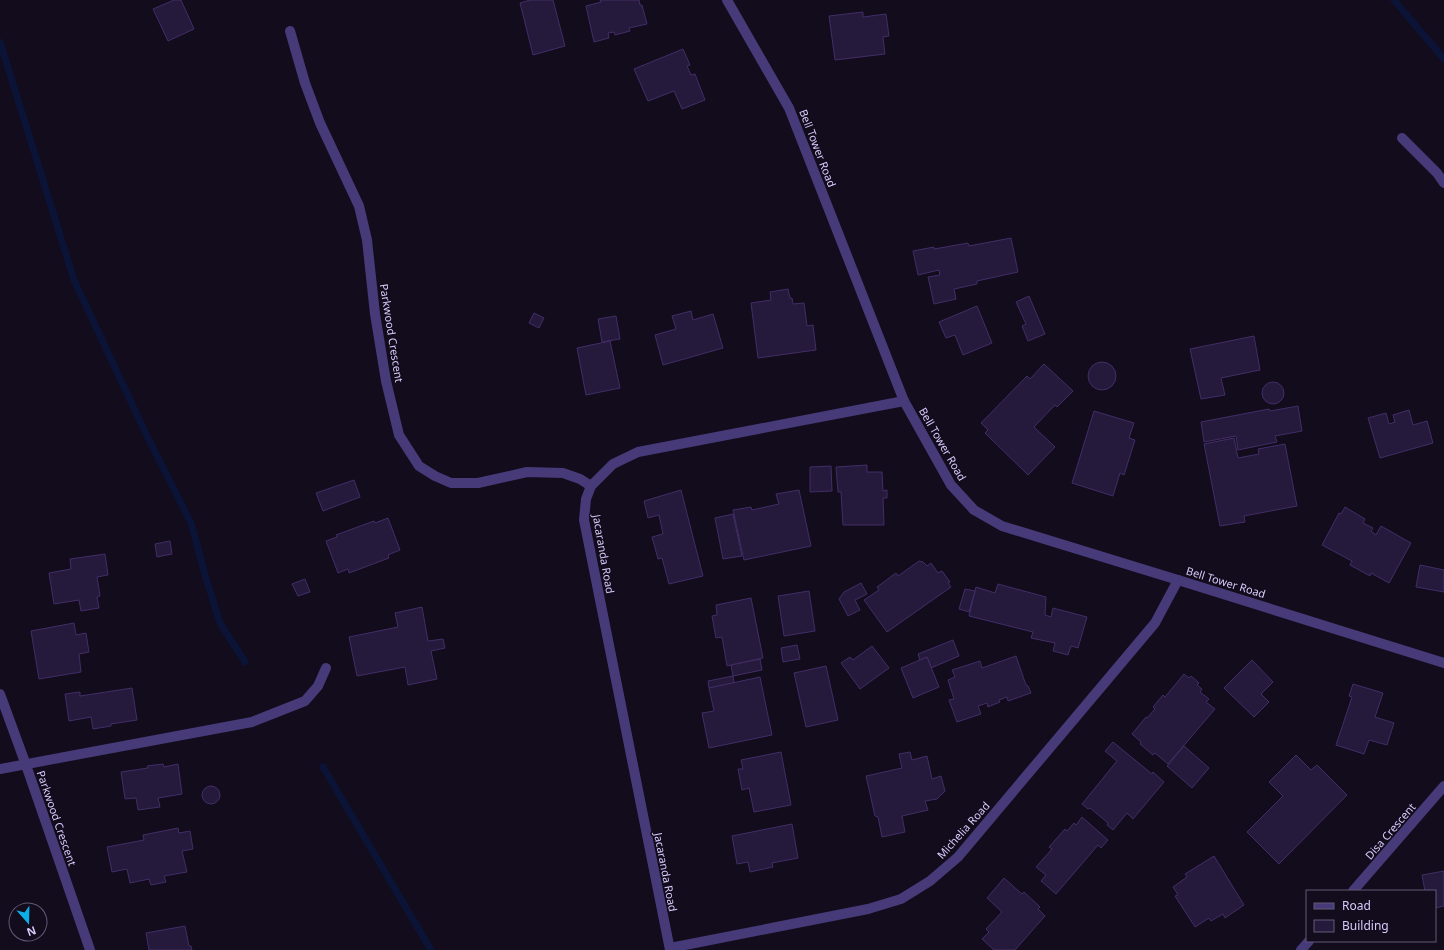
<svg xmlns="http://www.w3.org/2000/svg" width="1444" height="950" font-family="'Noto Sans',sans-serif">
<rect width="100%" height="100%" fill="#120c1c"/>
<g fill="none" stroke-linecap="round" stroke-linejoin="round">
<!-- stream -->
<g stroke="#0b1437" stroke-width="7">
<polyline points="1394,0 1444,59"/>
<polyline points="0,42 74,280 147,436 191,523 205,575 220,623 245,662"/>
<polyline points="323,767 431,950"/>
</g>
</g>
<!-- building -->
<g fill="#261a3c" stroke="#422d67">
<polygon points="174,0 181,0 194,29 168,41 153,9"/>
<polygon points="530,0 553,0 565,46 533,55 520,3"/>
<polygon points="600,0 639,0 640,5 642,5 647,24 629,28 630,31 615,35 614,32 608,33 609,38 594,42 586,6 601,2"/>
<polygon points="863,12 863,17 886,14 889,36 883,37 885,54 835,60 829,16"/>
<polygon points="683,49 690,65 687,66 691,75 695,74 705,100 682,109 674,91 648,101 634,69"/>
<polygon points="1011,238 1018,272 977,281 977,284 954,289 956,299 934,304 928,277 940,275 939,270 918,275 913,251 934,247 934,249 968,243 969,246"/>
<polygon points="788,289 790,298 792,298 793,304 804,303 807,326 813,325 816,350 758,358 751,303 771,300 770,292"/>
<polygon points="1029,296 1045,334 1028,341 1022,326 1026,324 1016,302"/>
<polygon points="977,306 992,343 963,355 955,335 946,338 939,322"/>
<polygon points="691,311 693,320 713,314 723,348 663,365 655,335 676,329 672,316"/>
<polygon points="534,313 544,318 539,328 529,323"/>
<polygon points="616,316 620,339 602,342 598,319"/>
<polygon points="1254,336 1260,370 1221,378 1225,395 1201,399 1190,349"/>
<polygon points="610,341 620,388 586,395 577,348"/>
<circle cx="1102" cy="376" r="14"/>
<polygon points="1044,364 1073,391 1057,407 1055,405 1034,427 1055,447 1028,475 985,433 988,430 981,423 1027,376 1030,379"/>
<circle cx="1273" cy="393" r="11"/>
<polygon points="1298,406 1302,431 1275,436 1277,442 1238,450 1236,436 1204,442 1201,422 1269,409 1270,411"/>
<polygon points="1409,410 1413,425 1427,421 1433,443 1380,458 1368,418 1386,413 1389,424 1395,422 1393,415"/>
<polygon points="1094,411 1134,423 1129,438 1135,440 1124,475 1120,473 1113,496 1072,483"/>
<polygon points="1234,438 1238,458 1259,454 1258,449 1285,444 1297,506 1244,516 1245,522 1220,526 1204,444"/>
<polygon points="867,465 867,472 882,472 883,491 887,490 887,498 883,498 884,525 843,525 841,492 838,492 836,467"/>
<polygon points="831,466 832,491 810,492 810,467"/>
<polygon points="354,480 360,497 323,511 316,493"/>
<polygon points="681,490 703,576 669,584 662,558 658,559 652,537 663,534 659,515 648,518 644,501"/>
<polygon points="799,490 811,546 744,560 733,510 751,507 752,510 779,504 776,494"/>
<polygon points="1345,507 1365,519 1363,523 1373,528 1371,531 1376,535 1381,526 1411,543 1389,583 1371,573 1370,576 1350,565 1352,561 1322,545 1339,513 1341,514"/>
<polygon points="733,514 742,556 723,559 715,518"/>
<polygon points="388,518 400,550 388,555 389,558 349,573 348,569 338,573 326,541 337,537 336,535 374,521 375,523"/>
<polygon points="170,541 172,554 157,557 155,544"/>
<polygon points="105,554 108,575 97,577 100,596 97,597 99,608 81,611 79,600 54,604 49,573 71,569 70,559"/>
<polygon points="919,561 923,562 927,566 931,563 938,573 942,571 950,582 948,583 951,587 887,632 864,600 879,590 877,587 896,573 898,576"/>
<polygon points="1420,565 1444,570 1444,592 1416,587"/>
<polygon points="305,579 310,592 298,596 292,584"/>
<polygon points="861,583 867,594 855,600 860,610 848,616 839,599 844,592"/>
<polygon points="998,584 1046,597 1045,615 1051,617 1053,608 1087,617 1078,648 1071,646 1068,655 1053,651 1055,643 1031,638 1033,632 969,616 976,587 995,593"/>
<polygon points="965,589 975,591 969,612 959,609"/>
<polygon points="809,591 815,631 784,636 778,596"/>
<polygon points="751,598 763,658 727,666 722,637 716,638 712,616 717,615 716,605"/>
<polygon points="422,607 428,641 443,639 445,648 431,651 437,679 408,685 405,667 357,676 349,637 398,627 395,613"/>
<polygon points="74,623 76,635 86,633 89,652 79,654 81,672 39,679 31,631"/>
<polygon points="953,640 959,656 931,668 927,657 920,660 918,654"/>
<polygon points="797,645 800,659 783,662 781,648"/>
<polygon points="872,646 889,668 860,689 841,663 850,657 853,660"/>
<polygon points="1016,656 1026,685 1028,686 1031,693 1008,701 1007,697 999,700 1000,702 988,707 987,703 978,706 981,714 957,722 949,700 954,699 948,680 955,677 952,670 980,661 982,668"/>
<polygon points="927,657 939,687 913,698 901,668"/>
<polygon points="760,659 762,670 733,676 731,665"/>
<polygon points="1252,660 1273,682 1261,694 1269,702 1254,717 1224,688"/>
<polygon points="826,666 838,720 806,727 794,673"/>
<polygon points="1184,674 1189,678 1191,676 1199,683 1197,685 1202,689 1200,692 1209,699 1206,702 1215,709 1168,764 1155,753 1153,755 1140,744 1141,742 1132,734 1146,717 1147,718 1155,709 1153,707 1163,695 1165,697"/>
<polygon points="733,676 734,683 709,688 708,681"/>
<polygon points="760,677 772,735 709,748 702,713 714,711 709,688"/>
<polygon points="1353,684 1383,693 1375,717 1394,723 1387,745 1369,740 1364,754 1336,745 1352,697 1349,696"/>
<polygon points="132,688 137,720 111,724 111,726 93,729 91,717 69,721 65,694 80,692 80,696"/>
<polygon points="1113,742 1152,774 1153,772 1164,782 1133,819 1127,813 1113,830 1107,825 1108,823 1090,808 1088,809 1082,804 1117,761 1105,751"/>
<polygon points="1184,746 1209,768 1192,788 1167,766"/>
<polygon points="781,752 791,805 754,812 749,788 742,790 738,769 743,769 741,760"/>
<polygon points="910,752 912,760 927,756 932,779 941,776 945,791 937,799 925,801 928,810 902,816 905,832 882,837 878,817 875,816 866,776 902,768 899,754"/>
<polygon points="1296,755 1311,770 1317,765 1347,795 1279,864 1247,832 1283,796 1269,782"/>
<polygon points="163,764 164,767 178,764 182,794 158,798 160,807 138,810 136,798 125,799 121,772 148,768 147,766"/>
<circle cx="211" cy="795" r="9"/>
<polygon points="1082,817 1108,840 1101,848 1098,845 1056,894 1041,881 1046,875 1036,867 1052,849 1049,847 1065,829 1067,831 1074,823 1076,825"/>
<polygon points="792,824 798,858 772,863 773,867 750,872 748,862 737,864 732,836"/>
<polygon points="178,828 179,833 190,831 193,849 182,851 187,872 164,876 166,882 151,885 149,879 130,883 127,869 112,872 107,847 144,840 143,835"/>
<polygon points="1214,856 1244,905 1225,918 1223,914 1211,921 1209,918 1195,927 1175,896 1178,895 1173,887 1187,877 1185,874"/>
<polygon points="1444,871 1444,906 1435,908 1435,891 1425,891 1422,875"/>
<polygon points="1004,878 1022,894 1024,892 1040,907 1038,909 1045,916 1015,950 994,950 982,939 989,932 986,929 1002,912 987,898"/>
<polygon points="185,926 189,946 191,946 192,950 149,950 146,933"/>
</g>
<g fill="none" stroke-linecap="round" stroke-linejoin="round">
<!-- minor -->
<g stroke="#463a79" stroke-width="10">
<polyline points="727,0 789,108 904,401 951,485 974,510 1002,526 1178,580 1444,663"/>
<polyline points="290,31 305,83 320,123 359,206 367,240 375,314 386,381 399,435 419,466 435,476 451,483 478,483 527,472 563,473 580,479 591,486"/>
<polyline points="1402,138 1437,173 1444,183"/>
<polyline points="0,694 26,765 90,950"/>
<polyline points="0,769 252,722 305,701 318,686 326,668"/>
<polyline points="1353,891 1444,786"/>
<polyline points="670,948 868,909 901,899 930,881 958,857 1155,623 1178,580"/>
<polyline points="670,950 584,520 586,499 591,486 613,464 638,452 904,401"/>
<polyline points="1301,950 1309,941"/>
</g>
</g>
<g text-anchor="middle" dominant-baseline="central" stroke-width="3" stroke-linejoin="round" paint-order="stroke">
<!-- street labels -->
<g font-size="11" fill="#d8cafc" stroke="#120c1c">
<text transform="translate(818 148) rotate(69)">Bell Tower Road</text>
<text transform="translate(392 333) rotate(81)">Parkwood Crescent</text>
<text transform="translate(943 444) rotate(60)">Bell Tower Road</text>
<text transform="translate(604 554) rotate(80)">Jacaranda Road</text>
<text transform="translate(1226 582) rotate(17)">Bell Tower Road</text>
<text transform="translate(57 818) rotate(71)">Parkwood Crescent</text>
<text transform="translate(963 830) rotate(-48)">Michelia Road</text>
<text transform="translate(1390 831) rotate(-49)">Disa Crescent</text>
<text transform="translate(666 872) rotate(79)">Jacaranda Road</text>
</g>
</g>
<!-- legend -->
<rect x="1306" y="890" width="130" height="52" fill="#120c1c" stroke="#615876"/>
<rect x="1314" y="903" width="20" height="6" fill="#463a79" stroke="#615876"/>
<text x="1342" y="910" font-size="12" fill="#d8cafc">Road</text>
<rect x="1314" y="920" width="20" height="12" fill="#261a3c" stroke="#615876"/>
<text x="1342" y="930" font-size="12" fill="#d8cafc">Building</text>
<!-- north arrow -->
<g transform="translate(28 922) rotate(160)"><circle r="19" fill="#120c1c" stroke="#615876"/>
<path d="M0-3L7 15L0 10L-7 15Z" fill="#0caee7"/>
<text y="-6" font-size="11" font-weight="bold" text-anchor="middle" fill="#d8cafc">N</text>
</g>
</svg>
